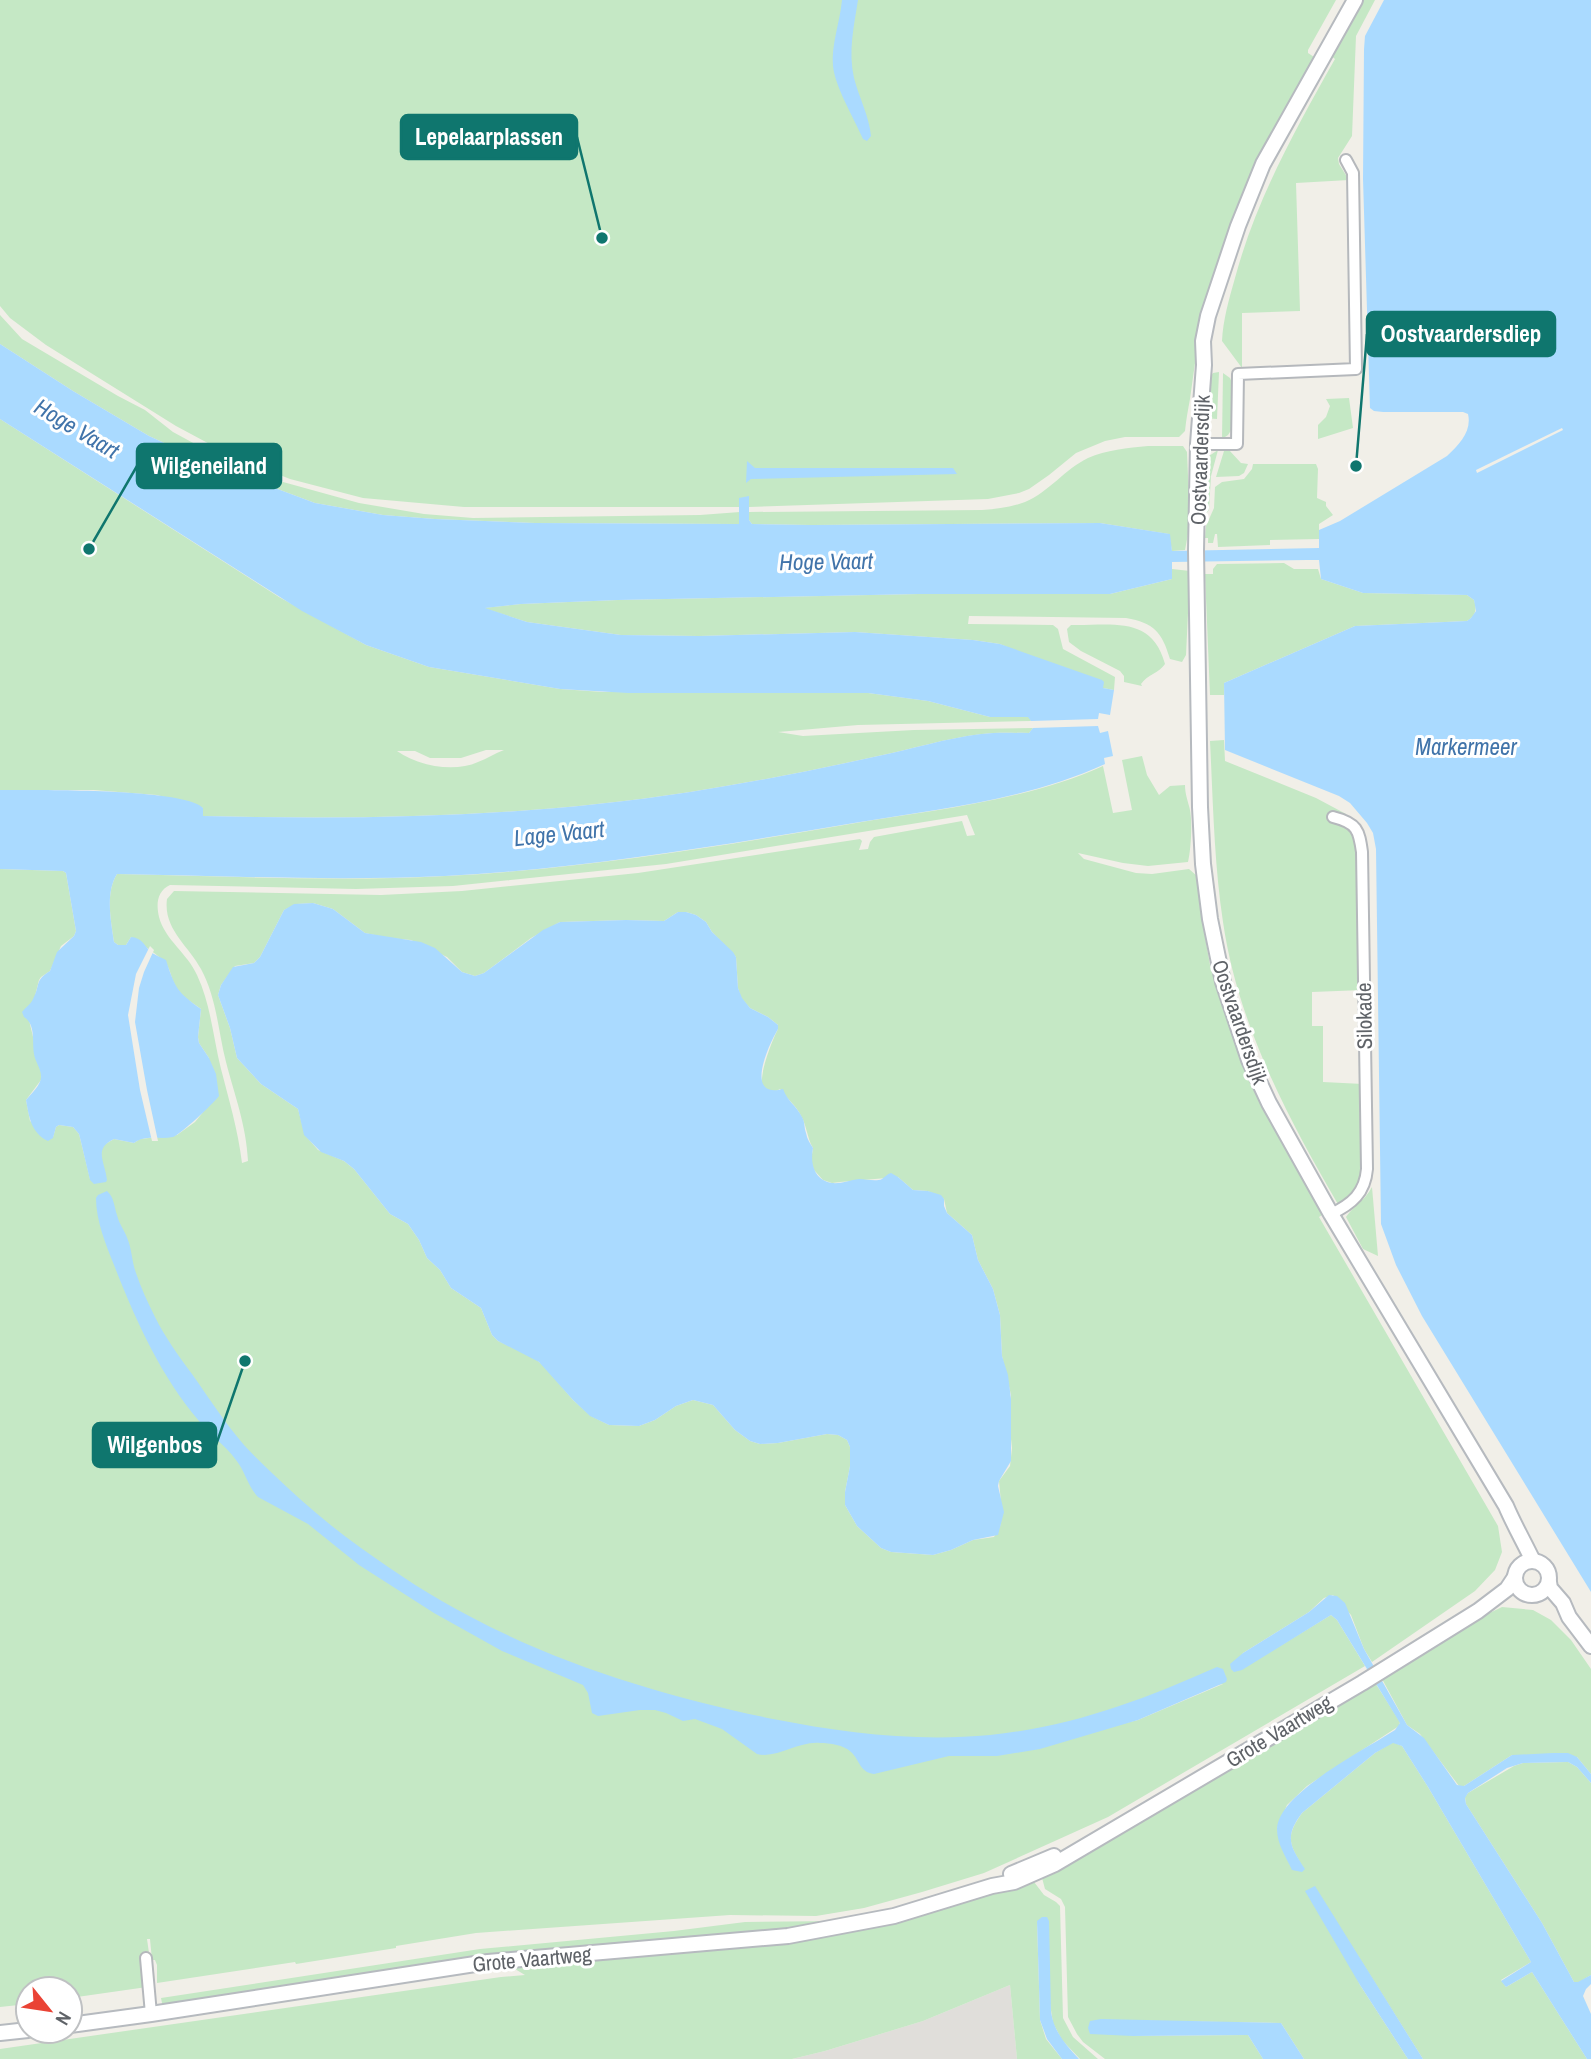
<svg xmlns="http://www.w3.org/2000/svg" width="1591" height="2059" font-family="'Archivo Narrow',sans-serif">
<rect width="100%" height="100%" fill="#f1efe8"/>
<!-- industrial -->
<polygon fill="#e0deda" points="1010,1985 1017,2059 792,2059 825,2051 923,2021"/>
<!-- green -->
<g fill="#c5e8c5" fill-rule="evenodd">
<path d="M0,0H1336L1308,50V53L1314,57C1276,125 1241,193 1216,267C1202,309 1196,355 1190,399C1188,410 1186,420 1185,431L1179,437H1125L1105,441L1076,453L1049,475L1029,489L1019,493L988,499L749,507V503L740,504V507H464L363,498L290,479L232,456L176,426L46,345L10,318L0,306Z"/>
<path d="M1362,0H1375L1356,36L1352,136L1338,158L1339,164L1349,180L1296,183L1300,311L1242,313V368L1222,341C1223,320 1229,299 1235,278C1256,200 1295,130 1335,59L1330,55Z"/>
<polygon points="0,315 22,339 118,396 145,410 173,432 219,457 265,477 359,503 424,514 473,518 700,515 740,512 739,524 535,523 435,519 383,515 315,503 208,463 149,436 73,391 0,344"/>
<polygon points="1219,372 1217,419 1205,418 1208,380 1213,373"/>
<polygon points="1223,373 1230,378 1232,383 1232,429 1228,435 1222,439"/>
<polygon points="1349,398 1353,428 1318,439 1318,425 1326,417 1330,406 1326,399"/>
<path d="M0,419L279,597L366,645L429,667L560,689L603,692L868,693L928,701L990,717H1029L1031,721L858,725L778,732L803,736L914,730L1033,728L1029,733C1014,733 997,732 982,734C947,738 912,749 878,756C815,770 753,782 690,792C529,817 365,820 203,816V808L157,795L93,790H0ZM486,750H504C495,753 487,759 478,762C454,773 418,766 397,751H415L430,758H461Z"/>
<path d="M1148,446H1183L1187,452L1190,523L1185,550L1172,551L1169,534L1100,523L812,525L752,524L749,520V512L982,510C997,509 1012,507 1025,502C1049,492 1065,469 1088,458C1106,450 1128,448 1148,446Z"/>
<polygon points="1218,450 1211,476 1209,510 1201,519 1201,465 1206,458"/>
<polygon points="1229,450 1241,463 1248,464 1244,473 1239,476 1216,477 1224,451"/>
<polygon points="1253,464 1316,464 1318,469 1317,498 1326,502 1326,506 1333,515 1319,524 1319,539 1270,540 1270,545 1218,547 1217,534 1215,534 1213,543 1208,543 1208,538 1205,538 1206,526 1214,508 1215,487 1222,482 1244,479 1252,469"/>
<path d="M1284,563L1294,569H1318L1321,579L1363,593L1467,595L1474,600C1477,609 1476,616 1467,621L1355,626L1224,683V695H1210L1205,574H1213V569L1217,564Z"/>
<path d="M1172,569L1190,571L1186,655L1182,662L1170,659C1162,632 1154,623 1126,618L969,616L968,624L1053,625L1058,629L1063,649L1115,677L1114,690L1103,688L1000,644L973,640L855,632L699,636L621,635L527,622L483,608L521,604L618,600L919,594H1110L1172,579Z"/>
<path d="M1071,625C1111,626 1152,615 1165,664C1159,673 1147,675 1141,684L1142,686L1124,682V676L1120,671L1081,651L1069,642L1067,629Z"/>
<path d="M1224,740L1225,761L1316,798L1346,814L1344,824L1349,825L1360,847L1363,990L1312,992V1026H1323V1082L1363,1084V1183L1339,1206C1288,1118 1238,1025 1223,922C1214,862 1213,801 1210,741Z"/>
<path d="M1142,756L1147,775L1159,795L1170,786L1185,785C1185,793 1187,798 1189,806C1193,818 1191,850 1188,862L1148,866L1123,863L1078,853L1084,859L1136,873L1152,874L1189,869L1197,876L1200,908L1210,965L1220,990L1325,1213L1319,1217L1498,1526L1502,1552L1495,1570L1475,1591L1372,1662L1364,1649L1351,1615L1333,1595L1324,1598L1309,1612L1243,1653L1234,1671L1242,1669L1331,1615L1337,1620L1365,1666L1108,1817L984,1873L922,1892L864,1908L816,1916L730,1915L476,1933L396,1946V1948L296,1964L295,1962L157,1983V1965L155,1960H152L150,1939H147L150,1960L147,1987L70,1998V1989H28V2004L0,2007V869L63,871L66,873L76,931L74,936L61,946L50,971L41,977L39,980L29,1020L34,1041V1053L42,1074L41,1080L26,1100L30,1121L53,1137L56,1127L59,1125L73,1127L79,1134L81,1142L90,1179L102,1146L114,1139L134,1143L140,1139L177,1135L195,1122L208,1106L209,1058L199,1043L198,1037L201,1009C190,1001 178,995 173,981C171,976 170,970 167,965C161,956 141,944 131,937L126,945H118L114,942C111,921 105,893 117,874C227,876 336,882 446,876C582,869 716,847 850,824C933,810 1026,801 1103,766L1113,813L1132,810L1122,760ZM967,815L975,835L967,836L962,821L874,837L870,842L868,849L859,850L862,841L860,839L638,873L462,891L381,895L174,891L167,899C163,929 189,946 201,969C217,999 218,1031 226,1062C235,1097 246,1124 248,1161L242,1163C238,1130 229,1100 221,1069C213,1037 211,1005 197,975C188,954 165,940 159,917C156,904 157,891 170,885L356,889L453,886L666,864ZM313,903L333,909L365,933L389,938L411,940L447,957L462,972L475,976L484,973L531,938L560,922L626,920L664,921L678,912H686L696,915L706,922L712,932L736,957L738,988L741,998L750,1008L768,1017L778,1025V1029C773,1038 743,1110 780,1089C787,1099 796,1105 801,1116C807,1126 807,1138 813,1148L811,1161L814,1170L823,1180L832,1183L840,1182L898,1177L913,1190L928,1191L944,1199L947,1213L972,1235L978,1260L993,1289L1000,1315L1002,1356L1011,1395L1010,1430L1012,1448L1010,1466L999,1481L1002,1513L1000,1527L994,1537L973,1540L951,1550L933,1555L891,1552L881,1548L857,1526L845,1505V1492L850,1466V1447L847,1440L838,1435L827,1434L778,1443L760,1444L750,1441L735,1430L713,1405L693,1400L676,1406L655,1420L639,1426L609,1425L591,1416L573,1400L543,1365L531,1356L498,1341L492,1335L481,1308L451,1288L440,1270L427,1258L419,1240L408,1224L390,1214L354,1169L344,1161L318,1150L305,1135L298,1109L261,1084L237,1058L230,1028L218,995L221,985L235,966L254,963L260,957L284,910L297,904ZM1223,1684L1138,1720L1105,1728L1106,1712L1155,1694Z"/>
<path d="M1372,1187L1378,1256L1363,1249L1346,1217C1353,1206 1365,1201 1372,1187Z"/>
<polygon points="1502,1607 1533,1610 1551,1620 1571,1640 1591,1669 1591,1774 1577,1757 1512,1755 1464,1786 1459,1786 1420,1734 1407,1725 1381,1677 1477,1619"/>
<path d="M1374,1681L1400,1722L1399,1726L1307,1786L1287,1805L1277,1828L1304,1869C1290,1845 1284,1838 1302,1813L1375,1753L1393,1742L1402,1746L1428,1787L1531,1962L1501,1980L1506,1987L1532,1972L1587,2059H1423L1314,1886L1360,1985L1408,2059H1304L1281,2023L1095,2020L1133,2036L1248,2035L1263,2059H1105L1083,2042L1077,2034L1068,2017L1065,1907L1061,1899L1045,1889L1041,1874Z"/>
<polygon points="1568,1762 1577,1767 1591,1783 1591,1975 1578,1983 1574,1982 1542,1923 1466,1804 1465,1797 1468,1793 1514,1766 1523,1763"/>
<polygon points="1031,1878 1044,1895 1056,1902 1060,1906 1063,2018 1073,2037 1098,2059 1080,2059 1062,2040 1053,2023 1037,1921 1040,2020 1046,2039 1062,2059 1017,2059 1010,1985 923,2021 825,2051 792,2059 0,2059 0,2049 501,1977 525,1975 510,1966 789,1942 814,1938 863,1929 934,1910"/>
<polygon points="841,1921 815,1926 163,2008 161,1998 480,1949 674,1931 745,1922"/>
</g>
<!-- water -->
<g fill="#aadaff">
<path d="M842,0H858C854,26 848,51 854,78C859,98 869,115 871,136L867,141L863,139C854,118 835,87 833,66C831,45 840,22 842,0Z"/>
<path d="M1384,0H1591V1592L1422,1316L1396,1265L1381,1224L1376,849L1373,833L1367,823L1350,803L1339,796L1225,750L1224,683L1355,626L1467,621L1471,618L1476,611L1474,600L1467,595L1363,593L1321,579L1319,560H1307L1172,562V579L1110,594H919L618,600L521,604L485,608L527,622L621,635L699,636L855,632L973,640L1000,644L1102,680L1104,682L1103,688L1114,690L1110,715L1099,713L1098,719L1031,721L1028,717H990L928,701L868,693H628L560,689L429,667L366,645L302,611L0,419V344L73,391L149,436L208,463L315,503L383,515L435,519L535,523L739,524V498L749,496V520L752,524L812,525L1100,523L1170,534L1172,551L1319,548V530L1340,521L1447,456C1460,444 1472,431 1468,414L1463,412H1383L1374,411L1370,408L1363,179L1364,49L1365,36Z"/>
<polygon points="747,461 755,468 953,468 957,474 751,479 746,483"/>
<path d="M1098,726L1100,733L1108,731L1113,756L1104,758L1105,764C1027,800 938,809 854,823C718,846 582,869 445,876C336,881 227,876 117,874C105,893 111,921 114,942L118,945H126L131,937C142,938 143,944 150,951C154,955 161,957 166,960C175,988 177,992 201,1009L198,1037L199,1043L209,1058L216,1074L219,1096C213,1104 181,1134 173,1137C159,1140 146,1134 134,1143L114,1139C93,1149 105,1161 107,1180L106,1182L94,1184L90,1180L81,1142L79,1134L73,1127L59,1125L56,1127L53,1138L48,1141C31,1133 29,1117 26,1100C31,1094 42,1084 41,1076C41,1069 35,1061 34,1054C32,1041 36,1025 24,1017L22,1012C26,1007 31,1004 33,999C41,984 34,981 50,971L57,952L74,936L76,931L66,873L63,871L0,869V790C33,790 185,788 203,808V816C366,820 529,817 690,792C753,782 815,770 878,756C912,749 947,738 981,734C997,732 1013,733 1029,733L1033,728Z"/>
<path d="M313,903L333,909L365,933L421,942L435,948L462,972L475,976L484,973L543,930L560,922L626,920L664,921L678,912H686L696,915L706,922L712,932L733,952L736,957L738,988L742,998L750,1008L768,1017L778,1025V1029C768,1046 744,1099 783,1089C788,1102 796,1105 802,1117C805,1122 804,1127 806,1133C807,1139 810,1143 813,1148C810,1163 814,1180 832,1183C841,1184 850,1180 859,1179C866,1179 876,1182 882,1179C885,1177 887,1174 891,1173L898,1177L913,1190L928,1191L941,1195L944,1199V1206L947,1213L972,1235L978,1260L993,1289L1000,1315L1002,1356L1008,1375L1011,1399V1461L999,1481L998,1486L1004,1512L998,1535L973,1540L951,1550L933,1555L891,1552L881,1548L857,1526L845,1505V1492L850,1466V1447L847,1440L838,1435L827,1434L778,1443L760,1444L750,1441L735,1430L713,1405L693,1400L676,1406L655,1420L639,1426L609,1425L590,1416L573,1400L539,1362L498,1341L492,1335L481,1308L451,1288L440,1270L427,1258L419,1240L408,1224L390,1214L354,1169L344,1161L321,1152L304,1135L298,1109L261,1084L237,1058L230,1028L218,995L221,985L233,967L254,963L260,957L284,910L294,904Z"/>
<path d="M107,1191C114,1197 114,1206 117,1215C119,1224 125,1231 128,1240C132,1251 132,1262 136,1273C141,1288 148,1303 155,1317C165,1337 178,1355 192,1374C209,1398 225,1423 244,1445C253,1455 263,1464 273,1474C301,1501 330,1526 361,1548C396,1573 432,1597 471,1617C563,1666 671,1698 773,1719C845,1733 916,1742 990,1735C1074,1726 1140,1701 1217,1667L1223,1669L1227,1679L1226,1682L1138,1720L1040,1749L997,1756H949L874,1774C859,1772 860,1760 851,1752C844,1745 830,1743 820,1743C798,1741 777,1759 757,1754L722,1729L695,1719L683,1721L666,1713L655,1710H640L598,1716L592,1713L588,1693L583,1685L502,1651L434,1613L359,1565L308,1524L258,1497C248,1487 245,1471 236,1460C225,1445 210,1435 199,1421C160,1375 136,1321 114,1265C106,1245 96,1221 96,1198L98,1195Z"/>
<path d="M1329,1595L1337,1596L1345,1603L1364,1649L1407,1725L1424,1738L1457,1785L1464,1786L1512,1755L1553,1753H1568L1577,1757L1591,1774V1783L1577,1767L1568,1762L1523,1763L1507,1768L1468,1793L1465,1798L1466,1804L1542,1923L1574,1982H1578L1591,1975V1984L1586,1989L1583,1996L1591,2014V2059H1587L1532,1972L1506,1987L1501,1981L1531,1962L1428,1787L1402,1746L1393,1743L1375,1753L1302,1813C1284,1837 1290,1846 1305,1869L1302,1872L1292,1870C1286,1857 1277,1844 1277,1829C1278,1793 1366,1749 1395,1730L1400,1723L1337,1620L1331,1615L1242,1670L1234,1672L1231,1669L1230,1664L1243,1653L1309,1612Z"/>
<polygon points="1315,1886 1423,2059 1408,2059 1360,1985 1305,1891"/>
<path d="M1042,1917H1047L1049,1921L1051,2012C1054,2032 1066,2045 1079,2059H1062L1047,2039L1040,2020L1037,1921Z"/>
<polygon points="1101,2019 1281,2023 1304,2059 1263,2059 1248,2035 1133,2036 1090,2034 1088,2028 1090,2021"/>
</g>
<!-- pier -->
<g fill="#f1efe8">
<polygon points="1562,428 1563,430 1477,473 1476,470"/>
<polygon points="150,946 154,950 144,972 139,988 135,1022 147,1090 158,1141 152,1141 140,1090 128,1015 136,974"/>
</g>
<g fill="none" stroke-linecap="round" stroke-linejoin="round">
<defs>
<g id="street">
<polyline points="1198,444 1237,444 1238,374 1356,369 1353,173 1346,160"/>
<path d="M1331,1214C1352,1204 1365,1193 1367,1169L1362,852C1359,830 1357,823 1333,817"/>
<polyline points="146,1958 151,2014"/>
</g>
<g id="secondary">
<path d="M1355,0L1263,164L1238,226L1208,316L1203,341L1204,365L1198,444L1196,550L1200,807L1203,864L1210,919L1223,982L1249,1060L1269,1103L1331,1214L1506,1506C1514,1525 1524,1542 1533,1561"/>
<circle cx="1532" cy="1578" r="17"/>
<polyline points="1549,1582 1550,1588 1563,1603 1569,1617 1591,1646"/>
<polyline points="1011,1874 1054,1856"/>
<polyline points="70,2025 151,2014 488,1962 788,1936 894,1916 992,1886 1014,1882 1055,1864 1362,1683 1478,1611 1507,1589 1515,1577"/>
<polyline points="0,2033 28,2030"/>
</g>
</defs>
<!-- street casing -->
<use href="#street" stroke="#b5b8bc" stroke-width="14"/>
<!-- secondary casing -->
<use href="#secondary" stroke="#b6babf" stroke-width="18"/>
<!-- street -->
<use href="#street" stroke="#fff" stroke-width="10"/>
<!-- secondary -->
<use href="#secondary" stroke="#fff" stroke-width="14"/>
</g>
<g text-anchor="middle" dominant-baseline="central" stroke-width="6" stroke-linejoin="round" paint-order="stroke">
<!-- street labels -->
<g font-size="21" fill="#5f6368" stroke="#fff">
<text transform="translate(1200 460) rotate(-88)">Oostvaardersdijk</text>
<text transform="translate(1364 1016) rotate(-91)">Silokade</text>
<text transform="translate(1240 1022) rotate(71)">Oostvaardersdijk</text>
<text transform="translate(1279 1731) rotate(-31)">Grote Vaartweg</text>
<text transform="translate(532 1959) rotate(-5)">Grote Vaartweg</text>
</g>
<!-- water labels -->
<g font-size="23" font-style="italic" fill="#4174aa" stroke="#fff">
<text transform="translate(77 428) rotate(31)">Hoge Vaart</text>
<text transform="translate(826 561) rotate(-1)">Hoge Vaart</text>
<text x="1466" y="746">Markermeer</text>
<text transform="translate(559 833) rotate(-6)">Lage Vaart</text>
</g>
</g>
<!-- callouts -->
<path fill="none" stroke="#0f766e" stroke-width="2.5" d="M602 238L577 137M1356 466L1367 334M89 549L137 466M245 1361L216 1445"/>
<g fill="#0f766e" stroke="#fff" stroke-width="2.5">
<circle cx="602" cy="238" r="7"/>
<circle cx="1356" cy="466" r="7"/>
<circle cx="89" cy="549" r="7"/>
<circle cx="245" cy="1361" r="7"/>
</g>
<g fill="#0f766e" stroke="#0f766e" stroke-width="2.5">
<rect x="401" y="115" width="176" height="44" rx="7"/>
<rect x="1367" y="312" width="188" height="44" rx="7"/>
<rect x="137" y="444" width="144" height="44" rx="7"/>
<rect x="93" y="1423" width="123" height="44" rx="7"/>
</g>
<g font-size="23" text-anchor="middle" font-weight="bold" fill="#fff">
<text x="489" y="145">Lepelaarplassen</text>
<text x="1461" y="342">Oostvaardersdiep</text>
<text x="209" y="474">Wilgeneiland</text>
<text x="155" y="1453">Wilgenbos</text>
</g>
<!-- north arrow -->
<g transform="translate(49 2010) rotate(120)"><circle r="33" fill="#ffffff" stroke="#bfc1c3" stroke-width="2"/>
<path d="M0-5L12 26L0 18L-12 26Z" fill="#ea4335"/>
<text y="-10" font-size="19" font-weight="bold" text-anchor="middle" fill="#5f6368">N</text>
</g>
</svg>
